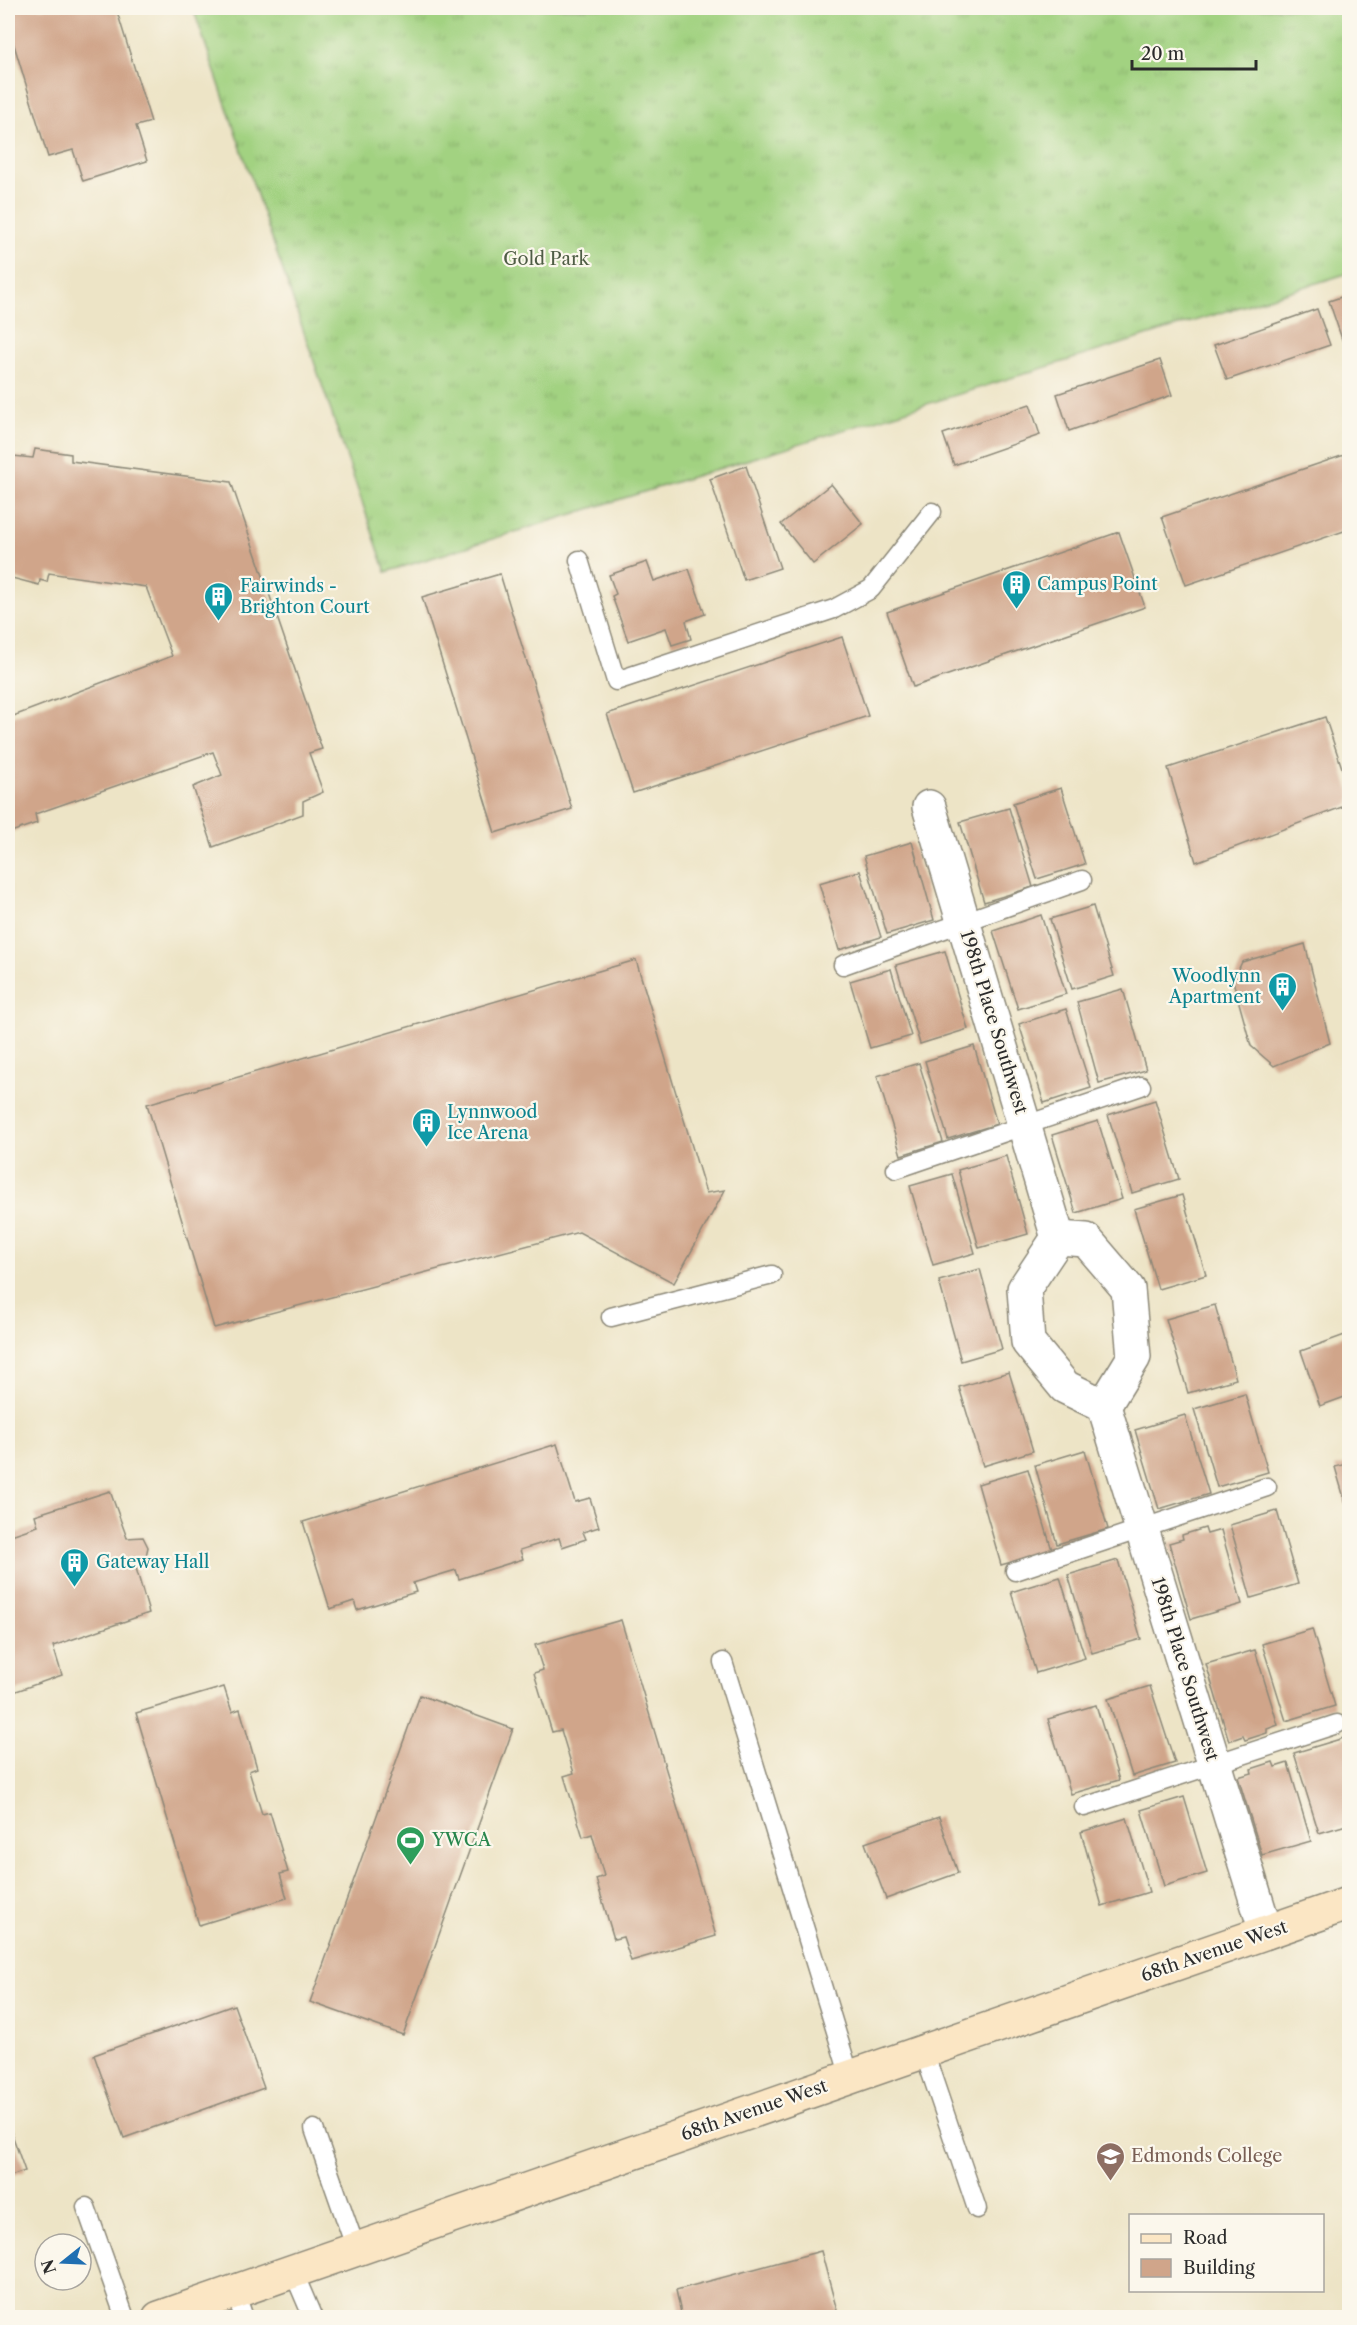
<svg xmlns="http://www.w3.org/2000/svg" width="1357" height="2325" font-family="'Libre Caslon Text',serif">
<defs>
<pattern id="grass-tufts" width="24" height="20" patternUnits="userSpaceOnUse" patternTransform="scale(1.5)"><rect width="24" height="20" fill="#a2d281"/><path d="M3 7l-1-3M5 7V3M7 7l1-3M15 17l-1-3M17 17v-4M19 17l1-3" fill="none" stroke="#8cb470"/></pattern>
</defs>
<rect width="100%" height="100%" fill="#fbf7ec"/>
<filter id="ink" filterUnits="userSpaceOnUse"><feTurbulence type="fractalNoise" baseFrequency=".0167" numOctaves="2"/><feDisplacementMap in="SourceGraphic" scale="12" xChannelSelector="R" yChannelSelector="G"/><feConvolveMatrix kernelMatrix="1 2 1 2 8 2 1 2 1" color-interpolation-filters="sRGB"/></filter>
<filter id="wash" filterUnits="userSpaceOnUse"><feTurbulence type="fractalNoise" baseFrequency=".008" numOctaves="4" result="noise"/><feDisplacementMap in="SourceGraphic" scale="24" xChannelSelector="R" yChannelSelector="G"/><feGaussianBlur stdDeviation="1.35" result="paint"/><feColorMatrix in="noise" values="0 0 0 0 0 0 0 0 0 0 0 0 0 0 0 0 0 1.4 0 .05"/><feComposite in="paint" operator="in"/></filter>
<g filter="url(#wash)">
<rect width="100%" height="100%" fill="#ede4c6"/>
<!-- grass -->
<polygon fill="url(#grass-tufts)" stroke="#667e56" stroke-width="1.5" points="193,8 1349,8 1349,273 386,572"/>
<g id="blocks">
<!-- building -->
<g fill="#d0a58a">
<polygon points="8,8 116,8 151,122 136,126 147,161 83,181 73,150 48,157 8,25"/>
<polygon points="1350,294 1350,339 1343,342 1329,301"/>
<polygon points="1317,309 1330,345 1227,380 1214,345"/>
<polygon points="1160,360 1172,395 1069,431 1057,394"/>
<polygon points="1030,404 1040,435 954,465 943,434"/>
<polygon points="35,449 71,454 71,461 231,482 322,749 309,753 323,792 303,801 303,814 213,847 193,787 222,775 213,752 35,814 37,823 8,833 8,718 172,656 146,587 49,573 47,582 40,580 39,585 8,577 8,488 13,456 33,458"/>
<polygon points="1350,453 1350,529 1186,585 1162,517"/>
<polygon points="746,466 780,568 744,580 710,479"/>
<polygon points="831,484 863,524 813,564 781,524"/>
<polygon points="1119,532 1145,607 913,687 887,612"/>
<polygon points="647,562 654,581 689,569 705,614 686,621 691,639 672,645 666,628 628,641 612,596 616,594 609,575"/>
<polygon points="500,574 572,809 495,833 422,597"/>
<polygon points="842,637 868,716 633,793 607,714"/>
<polygon points="1325,717 1350,792 1350,804 1196,862 1168,768"/>
<polygon points="1061,788 1085,864 1037,879 1013,803"/>
<polygon points="1009,808 1033,887 984,902 960,822"/>
<polygon points="912,842 934,920 887,934 864,856"/>
<polygon points="860,871 881,937 839,950 819,883"/>
<polygon points="1093,906 1114,976 1072,989 1050,919"/>
<polygon points="1041,915 1066,994 1018,1009 993,931"/>
<polygon points="1305,944 1330,1043 1274,1066 1251,1046 1233,981 1242,962"/>
<polygon points="945,951 968,1029 920,1044 896,965"/>
<polygon points="636,960 706,1193 725,1190 674,1283 579,1232 214,1328 147,1104"/>
<polygon points="891,969 911,1036 870,1048 850,981"/>
<polygon points="1123,989 1146,1070 1099,1083 1077,1002"/>
<polygon points="1066,1009 1091,1088 1044,1103 1019,1024"/>
<polygon points="974,1046 997,1124 948,1139 925,1061"/>
<polygon points="919,1063 943,1142 901,1155 877,1076"/>
<polygon points="1155,1100 1179,1179 1132,1193 1108,1115"/>
<polygon points="1098,1121 1122,1199 1076,1213 1052,1135"/>
<polygon points="1006,1156 1028,1234 979,1248 958,1170"/>
<polygon points="952,1174 975,1253 933,1265 910,1186"/>
<polygon points="1182,1195 1206,1275 1158,1289 1134,1209"/>
<polygon points="980,1269 1002,1349 961,1361 939,1281"/>
<polygon points="1215,1305 1236,1379 1188,1393 1166,1319"/>
<polygon points="1350,1333 1350,1395 1320,1406 1301,1351"/>
<polygon points="1009,1372 1033,1451 983,1466 959,1387"/>
<polygon points="1245,1394 1268,1472 1217,1487 1194,1409"/>
<polygon points="1185,1415 1209,1494 1159,1509 1135,1430"/>
<polygon points="557,1444 575,1502 590,1498 599,1527 583,1532 586,1539 562,1547 559,1538 520,1550 523,1559 459,1579 456,1570 413,1583 416,1592 357,1610 354,1601 330,1609 303,1522"/>
<polygon points="1085,1450 1108,1529 1057,1544 1035,1465"/>
<polygon points="1350,1463 1350,1515 1349,1515 1335,1467"/>
<polygon points="1028,1469 1052,1550 1001,1565 978,1484"/>
<polygon points="110,1491 127,1538 143,1537 148,1547 146,1556 134,1561 149,1613 53,1646 62,1675 8,1694 8,1536 38,1526 35,1515"/>
<polygon points="1277,1511 1298,1584 1251,1598 1230,1525"/>
<polygon points="1205,1528 1207,1534 1221,1530 1242,1604 1191,1619 1169,1543 1183,1539 1182,1535"/>
<polygon points="1118,1560 1141,1639 1092,1653 1068,1575"/>
<polygon points="1060,1577 1085,1658 1036,1673 1011,1592"/>
<polygon points="621,1620 716,1936 631,1961 623,1937 614,1939 596,1879 604,1876 592,1834 583,1837 564,1776 574,1773 561,1730 552,1732 534,1673 543,1670 535,1645"/>
<polygon points="1312,1629 1335,1706 1286,1721 1262,1644"/>
<polygon points="1255,1650 1278,1725 1267,1729 1267,1733 1245,1740 1243,1736 1229,1741 1206,1664"/>
<polygon points="1150,1686 1175,1763 1132,1776 1108,1699"/>
<polygon points="224,1687 232,1712 240,1709 257,1768 249,1771 262,1814 270,1812 288,1872 280,1874 287,1898 199,1925 136,1713"/>
<polygon points="420,1695 513,1729 403,2035 310,2002"/>
<polygon points="1096,1705 1119,1780 1071,1794 1048,1719"/>
<polygon points="1347,1737 1350,1745 1350,1824 1319,1833 1294,1753"/>
<polygon points="1273,1762 1275,1767 1288,1763 1311,1841 1262,1855 1238,1777 1252,1773 1251,1769"/>
<polygon points="1184,1797 1207,1873 1164,1886 1141,1810"/>
<polygon points="939,1817 958,1873 886,1899 865,1843"/>
<polygon points="1127,1818 1149,1892 1102,1906 1081,1832"/>
<polygon points="234,2005 264,2088 124,2138 94,2055"/>
<polygon points="8,2123 25,2171 8,2177"/>
<polygon points="821,2251 839,2318 682,2318 676,2290"/>
</g>
</g>
</g>
<g filter="url(#ink)">
<use href="#blocks" fill-opacity="0" stroke="#8c8878" stroke-width="1.5"/>
<g fill="none" stroke-linecap="round" stroke-linejoin="round">
<defs>
<g id="lane">
<polyline points="579,560 616,681 834,609 871,589 932,512"/>
<polyline points="843,965 1082,880"/>
<polyline points="896,1169 1141,1086"/>
<polyline points="611,1317 772,1275"/>
<polyline points="1015,1571 1267,1487"/>
<polyline points="723,1662 850,2077"/>
<polyline points="1084,1807 1337,1724"/>
<polyline points="924,2052 977,2209"/>
<polyline points="314,2129 356,2249"/>
<polyline points="86,2207 125,2318"/>
<polyline points="293,2271 313,2318"/>
<polyline points="235,2291 244,2318"/>
</g>
<g id="street">
<polyline points="929,807 1058,1238"/>
<polyline points="1058,1238 1024,1289 1028,1342 1065,1387 1104,1406 1266,1932"/>
<polyline points="1058,1238 1086,1240 1128,1289 1134,1357 1104,1406"/>
</g>
<polyline id="secondary" points="159,2318 1350,1903"/>
</defs>
<!-- lane casing -->
<use href="#lane" stroke="#8c8878" stroke-width="21"/>
<!-- street casing -->
<use href="#street" stroke="#8c8878" stroke-width="36"/>
<!-- secondary casing -->
<use href="#secondary" stroke="#8c8878" stroke-width="36"/>
<!-- lane -->
<use href="#lane" stroke="#fff" stroke-width="18"/>
<!-- street -->
<use href="#street" stroke="#fff" stroke-width="33"/>
<!-- secondary -->
<use href="#secondary" stroke="#fbe6c4" stroke-width="33"/>
</g>
</g>
<!-- icons -->
<defs>
<symbol id="building-pin" viewBox="-11 -11 22 30"><path d="M0 17L-7.5 6A9.5 9.5 0 1 1 7.5 6Z" fill="#0f9aa8" stroke="#fbf7ec"/><path d="M-4-6H4V6H1V3H-1V6H-4ZM-2.5-4.3h1.7v1.8h-1.7ZM.8-4.3h1.7v1.8H.8ZM-2.5-1h1.7V.8h-1.7ZM.8-1h1.7V.8H.8Z" fill="#fff"/></symbol>
<symbol id="stadium-pin" viewBox="-11 -11 22 30"><path d="M0 17L-7.5 6A9.5 9.5 0 1 1 7.5 6Z" fill="#2e9e5b" stroke="#fbf7ec"/><path d="M0-5a6.5 5 0 1 0 0 10a6.5 5 0 1 0 0-10ZM-3.5-1.8h7v3.6h-7Z" fill="#fff"/></symbol>
<symbol id="university-pin" viewBox="-11 -11 22 30"><path d="M0 17L-7.5 6A9.5 9.5 0 1 1 7.5 6Z" fill="#8d6e63" stroke="#fbf7ec"/><path d="M0-5L7-2L0 1L-7-2ZM-4 1L0 2.5L4 1V4Q0 6-4 4Z" fill="#fff"/></symbol>
</defs>
<g fill-rule="evenodd">
<use href="#building-pin" x="1000" y="568" width="33" height="45"/>
<use href="#building-pin" x="202" y="580" width="33" height="45"/>
<use href="#building-pin" x="1266" y="970" width="33" height="45"/>
<use href="#building-pin" x="410" y="1106" width="33" height="45"/>
<use href="#building-pin" x="58" y="1546" width="33" height="45"/>
<use href="#stadium-pin" x="394" y="1824" width="33" height="45"/>
<use href="#university-pin" x="1094" y="2140" width="33" height="45"/>
</g>
<g text-anchor="middle" dominant-baseline="central" stroke-width="4.5" stroke-linejoin="round" paint-order="stroke">
<!-- park labels -->
<g font-size="18" fill="#4f5d45" stroke="#fbf7ec">
<text x="546" y="259">Gold Park</text>
</g>
<!-- culture labels -->
<g font-size="18" fill="#0d838f" stroke="#fbf7ec" text-anchor="start">
<text x="1037" y="584">Campus Point</text>
<text x="240" y="586">Fairwinds -<tspan x="240" dy="21">Brighton Court</tspan></text>
<text x="1261" y="976" text-anchor="end">Woodlynn<tspan x="1261" dy="21">Apartment</tspan></text>
<text x="447" y="1112">Lynnwood<tspan x="447" dy="21">Ice Arena</tspan></text>
<text x="96" y="1562">Gateway Hall</text>
</g>
<!-- street labels -->
<g font-size="18" fill="#2b2b2b" stroke="#fbf7ec">
<text transform="translate(994 1022) rotate(73)">198th Place Southwest</text>
<text transform="translate(1185 1669) rotate(73)">198th Place Southwest</text>
<text transform="translate(1214 1951) rotate(-19)">68th Avenue West</text>
<text transform="translate(754 2110) rotate(-19)">68th Avenue West</text>
</g>
<!-- leisure labels -->
<g font-size="18" fill="#27864d" stroke="#fbf7ec" text-anchor="start">
<text x="432" y="1840">YWCA</text>
</g>
<!-- education labels -->
<g font-size="18" fill="#785e54" stroke="#fbf7ec" text-anchor="start">
<text x="1131" y="2156">Edmonds College</text>
</g>
</g>
<!-- margin -->
<rect width="1357" height="2325" fill="none" stroke="#fbf7ec" stroke-width="30"/>
<!-- legend -->
<rect x="1129" y="2214" width="195" height="78" fill="#fbf7ec" stroke="#a8a59f" stroke-width="1.5"/>
<rect x="1141" y="2234" width="30" height="9" fill="#fbe6c4" stroke="#a8a59f" stroke-width="1.5"/>
<text x="1183" y="2244" font-size="18" fill="#2b2b2b">Road</text>
<rect x="1141" y="2259" width="30" height="18" fill="#d0a58a" stroke="#a8a59f" stroke-width="1.5"/>
<text x="1183" y="2274" font-size="18" fill="#2b2b2b">Building</text>
<!-- north arrow -->
<g transform="translate(63 2262) rotate(252)"><circle r="28" fill="#fbf7ec" stroke="#a8a59f" stroke-width="1.5"/>
<path d="M0-4.5L10 22L0 15L-10 22Z" fill="#1f6fb2"/>
<text y="-9" font-size="16" font-weight="bold" text-anchor="middle" fill="#2b2b2b">N</text>
</g>
<!-- scale -->
<path d="M1132 60v9h124v-9" fill="none" stroke="#2b2b2b" stroke-width="3"/>
<text x="1141" y="60" font-size="18" fill="#2b2b2b" stroke="#fbf7ec" stroke-width="4.5" paint-order="stroke">20 m</text>
</svg>
